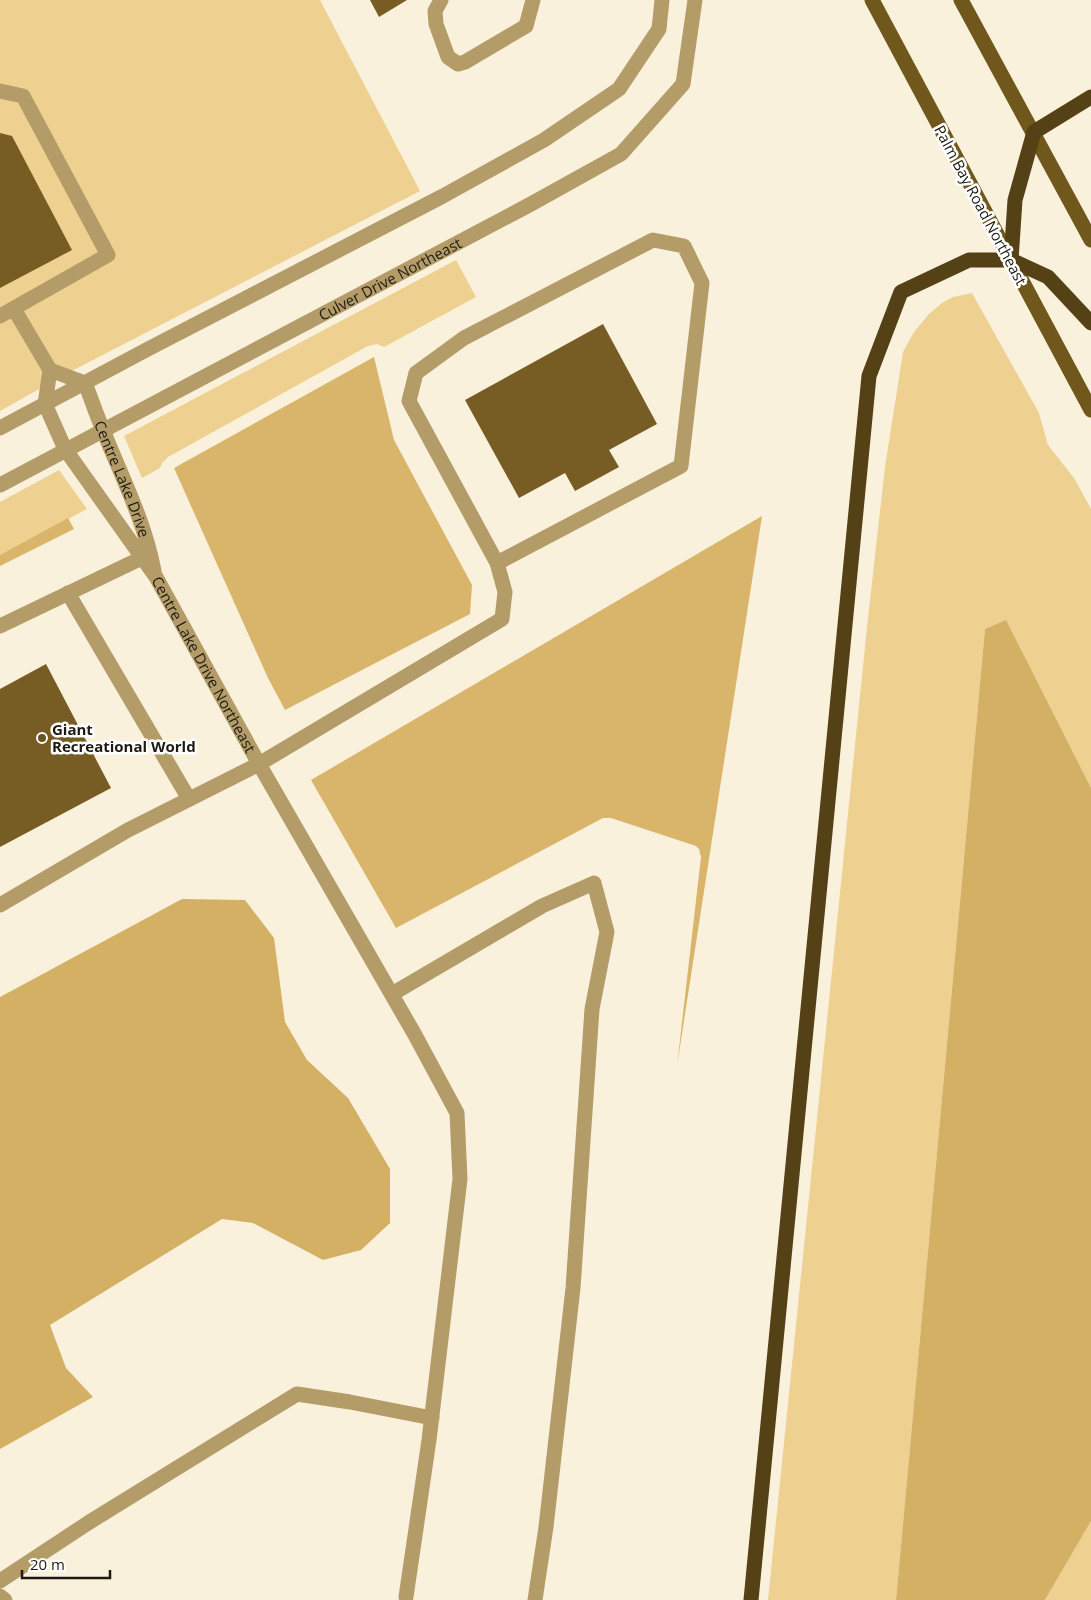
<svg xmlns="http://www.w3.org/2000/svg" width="1091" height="1600" font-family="'Open Sans',sans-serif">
<rect width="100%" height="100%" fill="#faf1dd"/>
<!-- green -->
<g fill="#eed090">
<polygon points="0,0 320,0 420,191 64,375 0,411"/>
<polygon points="456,260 476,297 384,347 377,344 368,346 168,457 162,463 160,468 142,478 124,436"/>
<polygon points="972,293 1039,413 1048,445 1074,478 1091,509 1091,788 1006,621 985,629 896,1600 768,1600 867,627 885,467 903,352 914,332 929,314 942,303 953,297"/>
<polygon points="59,470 87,509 0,555 0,502"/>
<polygon points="1091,1521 1091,1600 1045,1600"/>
</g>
<!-- forest -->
<g fill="#d8b56a">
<polygon points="374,357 394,440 472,585 470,614 285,710 268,678 174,468"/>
<polygon points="762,516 677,1066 701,857 699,849 696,846 611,818 603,818 396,928 311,780"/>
<polygon points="68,518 74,529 0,566 0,555"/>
</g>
<!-- water -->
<g fill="#d3b064">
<polygon points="1006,620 1091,788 1091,1521 1045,1600 896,1600 985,629"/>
<polygon points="182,899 245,900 274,938 285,1022 307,1060 348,1098 390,1169 390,1223 361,1250 323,1260 253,1223 222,1219 50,1325 66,1368 93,1397 0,1449 0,997"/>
</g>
<!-- building -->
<g fill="#775d23">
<polygon points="370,0 407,0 379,17"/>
<polygon points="0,133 12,136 72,250 0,288"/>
<polygon points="603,324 657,424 609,450 619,467 575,491 565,473 519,498 465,400"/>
<polygon points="46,664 111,788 0,847 0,689"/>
</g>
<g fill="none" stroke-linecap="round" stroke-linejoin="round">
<!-- minor -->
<g stroke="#b49c69" stroke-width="15">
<polyline points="441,0 435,11 436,24 448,57 458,64 465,62 526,26 533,0"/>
<polyline points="0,91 23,96 108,255 0,316"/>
<path id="s1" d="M14,309L50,370L85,383C91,398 96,414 103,430C122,478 144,519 154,571"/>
<path id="s2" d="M45,404L65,449L156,577L259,764L502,619L505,592L497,563L409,401L416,373L464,338L653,240L684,246L702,283L681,466L497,563"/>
<polyline points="45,404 50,370"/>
<polyline points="0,428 148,349 443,196 544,140 619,89 659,29 662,0"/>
<path id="s3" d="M0,485L531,204L621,154L683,84L695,0"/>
<polyline points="68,593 189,799"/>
<polyline points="0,626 150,554"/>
<polyline points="0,905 128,830 259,764 415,1035 457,1113 460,1179 429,1440 406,1597"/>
<polyline points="392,994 542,906 594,883 607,932 592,1009 573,1288 546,1527 535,1600"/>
<polyline points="0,1581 88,1523 297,1394 350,1402 432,1418"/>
<polyline points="0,1596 5,1600"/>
</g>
<!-- major -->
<g stroke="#70571b" stroke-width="15">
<polyline points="872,0 1091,410"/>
<polyline points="961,0 1091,240"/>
</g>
<!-- highway -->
<g stroke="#544115" stroke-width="15">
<polyline points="1011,260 1015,200 1034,132 1091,97"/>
<polyline points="751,1600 869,376 901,292 969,260 1011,260 1048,277 1091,323"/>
</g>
</g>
<!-- markers -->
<circle fill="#695322" stroke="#fff" stroke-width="2" cx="42" cy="738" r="5"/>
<g text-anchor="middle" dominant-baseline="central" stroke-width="5" stroke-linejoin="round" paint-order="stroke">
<!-- street labels -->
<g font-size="15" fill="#1e1a13" stroke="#fff">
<text transform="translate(981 205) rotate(62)">Palm Bay Road Northeast</text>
<text stroke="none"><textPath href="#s3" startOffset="441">Culver Drive Northeast</textPath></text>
<text stroke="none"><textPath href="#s1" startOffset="211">Centre Lake Drive</textPath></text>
<text stroke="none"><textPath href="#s2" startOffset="306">Centre Lake Drive Northeast</textPath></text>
</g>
<!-- poi labels -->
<g font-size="15" font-weight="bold" fill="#1e1a13" stroke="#fff" text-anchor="start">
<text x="52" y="729">Giant<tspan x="52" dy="17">Recreational World</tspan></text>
</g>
</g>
<!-- scale -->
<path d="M22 1570v8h88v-8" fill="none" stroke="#1e1a13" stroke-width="2.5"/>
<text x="30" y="1570" font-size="15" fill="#1e1a13" stroke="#ffffff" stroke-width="4" paint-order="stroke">20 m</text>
</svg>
